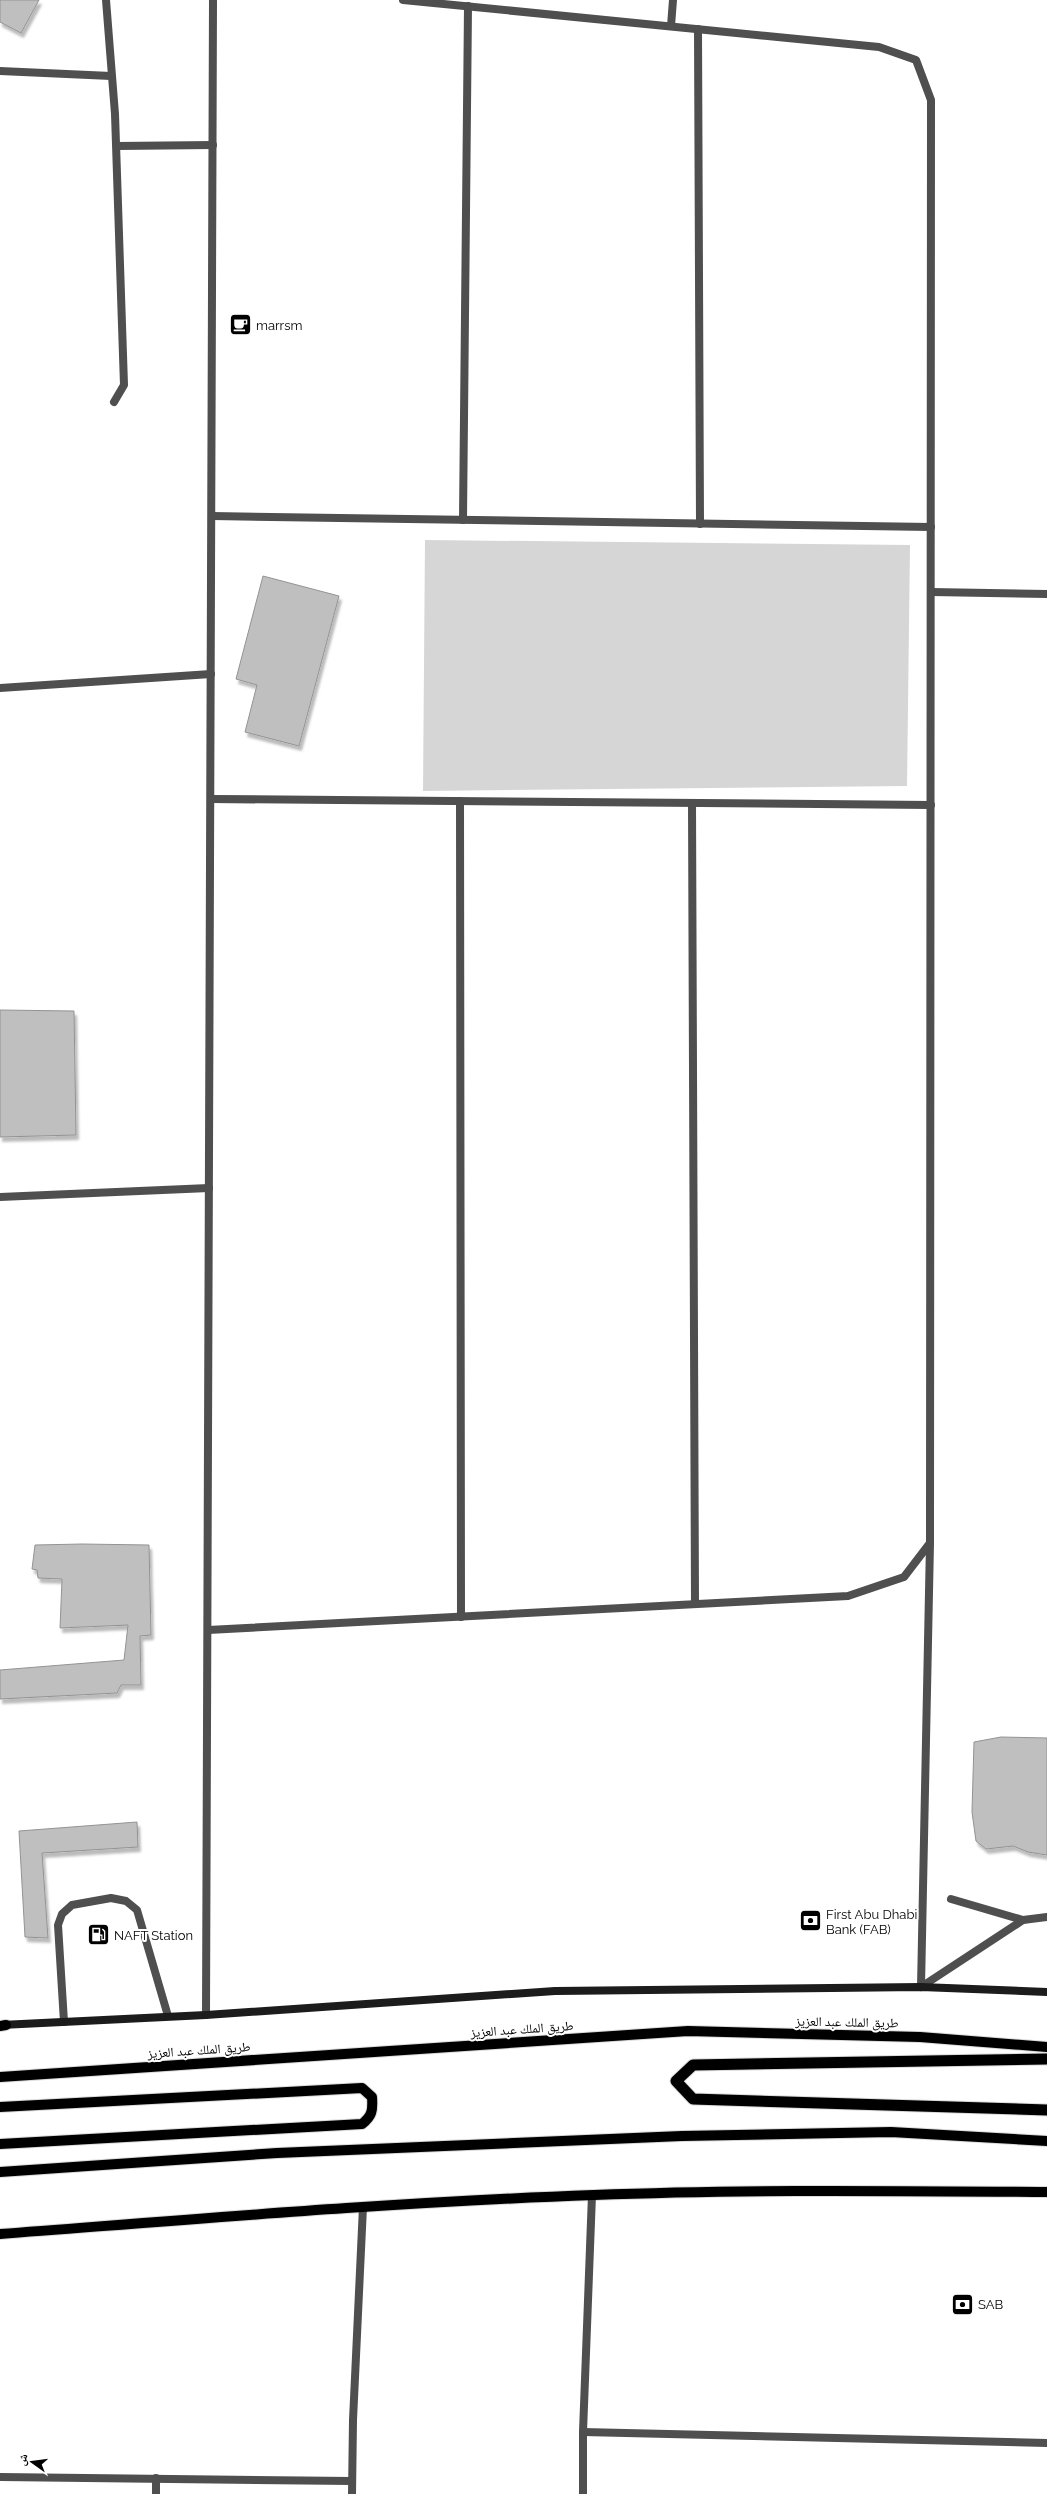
<svg xmlns="http://www.w3.org/2000/svg" width="1047" height="2494" font-family="Raleway,'Noto Naskh Arabic',sans-serif">
<defs>
<filter id="shadow"><feDropShadow dx="2.5" dy="4.5" stdDeviation="1" flood-color="#0004"/></filter>
</defs>
<rect width="100%" height="100%" fill="#fff"/>
<!-- green -->
<polygon fill="#d6d6d6" points="425,540 910,545 907,786 423,791"/>
<!-- building -->
<g fill="#bfbfbf" stroke="#939393" filter="url(#shadow)">
<polygon points="0,0 39,0 21,33 0,22"/>
<polygon points="263,576 339,596 299,746 245,732 257,685 236,679"/>
<polygon points="0,1010 74,1011 76,1135 0,1137"/>
<polygon points="82,1544 149,1545 151,1635 140,1636 141,1685 121,1685 117,1693 0,1699 0,1670 124,1660 128,1625 60,1628 62,1579 38,1578 37,1570 32,1569 35,1545"/>
<polygon points="1001,1737 1047,1738 1047,1855 1028,1852 1013,1846 986,1849 976,1841 972,1812 974,1742"/>
<polygon points="137,1822 138,1847 42,1853 48,1938 25,1937 19,1831"/>
</g>
<g fill="none" stroke-linecap="round" stroke-linejoin="round">
<defs>
<g id="primary">
<polyline points="0,2026 6,2025"/>
<polyline points="0,2077 688,2031 920,2037 1047,2047"/>
<path d="M0,2107L362,2088L372,2097C373,2111 372,2116 362,2124L0,2144"/>
<polyline points="0,2172 277,2153 682,2136 891,2132 1047,2141"/>
<path d="M0,2234C198,2219 396,2202 594,2195C745,2189 896,2191 1047,2192"/>
</g>
<polyline id="trunk" points="1047,2059 693,2065 676,2081 693,2099 1047,2110"/>
</defs>
<!-- primary casing -->
<use href="#primary" stroke="#dbdbdb" stroke-width="12"/>
<!-- trunk casing -->
<use href="#trunk" stroke="#dbdbdb" stroke-width="13"/>
<!-- service -->
<g stroke="#4f4f4f" stroke-width="8">
<polyline points="106,0 115,114 124,385 114,402"/>
<polyline points="0,71 111,76"/>
<polyline points="117,146 213,145"/>
<polyline points="951,1899 1023,1920"/>
<polyline points="921,1987 930,1543"/>
<polyline points="921,1987 1023,1920 1047,1917"/>
<polyline points="64,2022 58,1925 62,1914 72,1905 111,1898 126,1901 137,1910 168,2016"/>
</g>
<!-- minor -->
<g stroke="#4f4f4f" stroke-width="8">
<polyline points="671,26 673,0"/>
<polyline points="698,29 700,524"/>
<polyline points="212,516 931,527"/>
<polyline points="463,520 468,6"/>
<polyline points="931,592 1047,594"/>
<polyline points="0,688 211,674"/>
<polyline points="211,799 931,805"/>
<polyline points="460,801 461,1617"/>
<polyline points="692,803 695,1604"/>
<polyline points="0,1197 209,1188"/>
<polyline points="208,1630 848,1596 904,1577 930,1543 931,100 916,60 879,47 403,0"/>
<polyline points="206,2015 213,0"/>
<polyline points="583,2432 1047,2443"/>
<polyline points="0,2477 352,2481"/>
<polyline points="156,2478 156,2494"/>
<polyline points="352,2494 353,2420 363,2207"/>
<polyline points="583,2494 583,2432 592,2195"/>
</g>
<!-- secondary -->
<polyline stroke="#1c1c1c" stroke-width="8" points="1,2025 206,2015 555,1991 921,1987 1047,1992"/>
<!-- primary -->
<use href="#primary" stroke="#000" stroke-width="10"/>
<!-- trunk -->
<use href="#trunk" stroke="#000" stroke-width="11"/>
</g>
<!-- icons -->
<defs>
<symbol id="cafe-square" viewBox="-11 -11 22 22"><rect x="-9" y="-9" width="18" height="18" rx="4" fill="#000" stroke="#fff"/><path d="M-5.5-4.5H6V0H3Q3 3.5 0 3.5H-2.5Q-5.5 3.5-5.5 0ZM3-3.2v2h1.7v-2ZM-6 4.5H4V6H-6Z" fill="#fff"/></symbol>
<symbol id="bank-square" viewBox="-11 -11 22 22"><rect x="-9" y="-9" width="18" height="18" rx="4" fill="#000" stroke="#fff"/><path d="M-6-4H6V4H-6ZM0-2.3a2.3 2.3 0 1 0 0 4.6a2.3 2.3 0 1 0 0-4.6Z" fill="#fff"/></symbol>
<symbol id="fuel-square" viewBox="-11 -11 22 22"><rect x="-9" y="-9" width="18" height="18" rx="4" fill="#000" stroke="#fff"/><path d="M-5.5-6h7V0h2V4h1.3V-2.5L3-4.5l.8-.8L6-3V5H2.5V1h-1V6h-7ZM-4.2-4.7v3.2H.2V-4.7Z" fill="#fff"/></symbol>
</defs>
<g fill-rule="evenodd">
<use href="#cafe-square" x="228" y="312" width="25" height="25"/>
<use href="#bank-square" x="798" y="1908" width="25" height="25"/>
<use href="#fuel-square" x="86" y="1922" width="25" height="25"/>
<use href="#bank-square" x="950" y="2292" width="25" height="25"/>
</g>
<g text-anchor="middle" dominant-baseline="central" stroke-width="4" stroke-linejoin="round" paint-order="stroke">
<!-- poi labels -->
<g font-size="13" fill="#000" stroke="#fff" text-anchor="start">
<text x="256" y="325">marrsm</text>
<text x="826" y="1914">First Abu Dhabi<tspan x="826" dy="15">Bank (FAB)</tspan></text>
<text x="114" y="1935">NAFT Station</text>
<text x="978" y="2304">SAB</text>
</g>
<!-- street labels -->
<g font-size="13" fill="#000" stroke="#fff">
<text transform="translate(847 2022) rotate(1)">طريق الملك عبد العزيز</text>
<text transform="translate(522 2029) rotate(-4)">طريق الملك عبد العزيز</text>
<text transform="translate(199 2050) rotate(-4)">طريق الملك عبد العزيز</text>
</g>
</g>
<!-- north arrow -->
<g transform="translate(32 2462) rotate(284)" stroke="#ffffff" stroke-width="3" paint-order="stroke">
<path d="M0-3L7 15L0 10L-7 15Z" fill="#000000"/>
<text y="-6" font-size="11" font-weight="bold" text-anchor="middle" fill="#000000">ش</text>
</g>
</svg>
